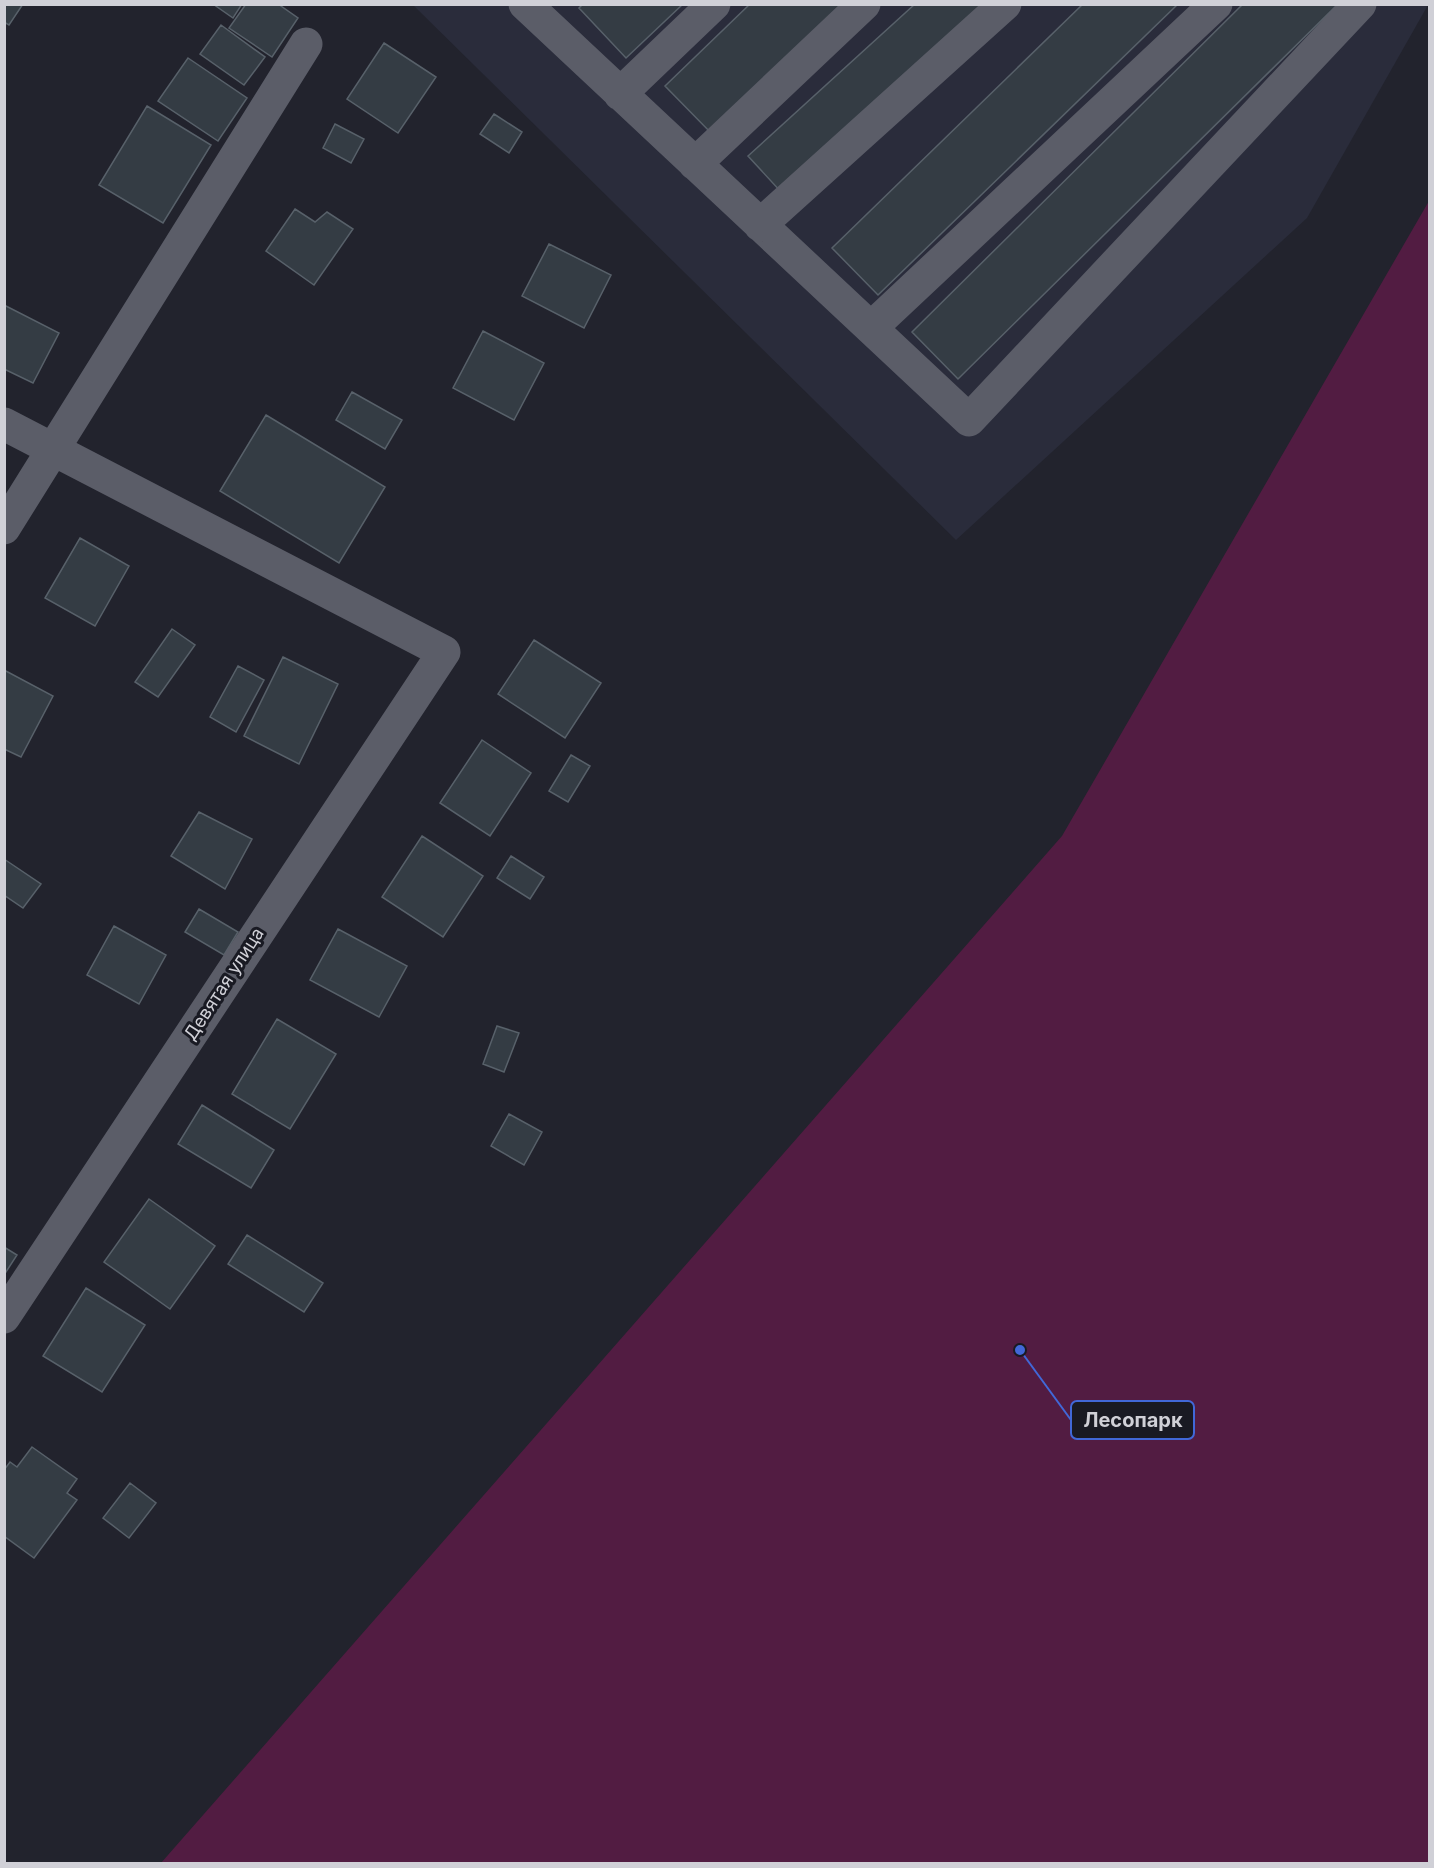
<svg xmlns="http://www.w3.org/2000/svg" width="1434" height="1868" font-family="Inter,sans-serif">
<rect width="100%" height="100%" fill="#22232d"/>
<!-- built -->
<path fill="#2a2c3b" d="M413,5H1428L1307,218L956,540Z"/>
<!-- green -->
<path fill="#521c42" d="M1429,201V1863H161L1062,836Z"/>
<!-- building -->
<path fill="#343c44" stroke="#58616a" stroke-width="1.5" d="M4,4H23L9,25L4,22Z
M213,4H242L233,18Z
M246,4H278L298,18L272,57L229,28Z
M583,4H683L626,58L579,8Z
M750,4H851L714,136L665,86Z
M915,4H989L782,193L748,156Z
M1083,4H1178L878,295L832,248Z
M1243,4H1338L958,379L912,332Z
M221,25L265,57L244,85L200,54Z
M384,43L436,77L398,133L347,99Z
M188,58L247,98L218,141L158,101Z
M147,106L211,145L163,223L99,185Z
M494,114L522,132L509,153L480,134Z
M335,124L364,139L351,163L323,148Z
M295,209L315,222L327,212L353,229L314,285L266,251Z
M549,244L611,275L584,328L522,296Z
M4,305L59,333L33,383L4,369Z
M483,331L544,363L514,420L453,388Z
M352,392L402,420L385,449L336,420Z
M266,415L385,487L339,563L220,491Z
M80,538L129,566L95,626L45,598Z
M172,629L195,645L158,697L135,682Z
M534,640L601,683L565,738L498,694Z
M283,657L338,684L299,764L244,736Z
M238,666L264,680L236,732L210,717Z
M4,670L53,696L21,757L4,749Z
M482,740L531,773L490,836L440,803Z
M571,755L590,766L568,802L549,791Z
M199,812L252,839L225,889L171,856Z
M422,836L483,876L443,937L382,897Z
M511,856L544,877L530,899L497,878Z
M4,859L41,884L23,908L4,895Z
M199,909L238,932L224,955L185,932Z
M114,926L166,955L139,1004L87,975Z
M338,929L407,966L379,1017L310,980Z
M277,1019L336,1054L290,1129L232,1094Z
M497,1026L519,1033L504,1072L483,1064Z
M202,1105L274,1150L251,1188L178,1144Z
M509,1114L542,1132L524,1165L491,1146Z
M149,1199L215,1246L170,1309L104,1262Z
M247,1235L323,1283L304,1312L228,1264Z
M4,1247L17,1255L4,1275Z
M86,1288L145,1325L102,1392L43,1356Z
M32,1447L77,1479L67,1493L77,1500L34,1558L4,1536V1470L10,1462L17,1467Z
M130,1483L156,1503L129,1538L103,1518Z"/>
<g fill="none" stroke-linecap="round" stroke-linejoin="round">
<!-- minor -->
<path stroke="#5b5d68" stroke-width="33" d="M525,4L969,420L1360,4
M620,94L714,4
M695,164L864,4
M760,225L1005,4
M871,328L1216,4
M4,424L444,652L4,1317
M4,528L306,44"/>
</g>
<g text-anchor="middle" stroke-width="6" stroke-linejoin="round" paint-order="stroke">
<!-- street labels -->
<g font-size="18" fill="#d0d0d7" stroke="#191a23">
<text transform="translate(224 984) rotate(-57)" y="6">Девятая улица</text>
</g>
</g>
<!-- callouts -->
<path fill="none" stroke="#4168d8" stroke-width="2" d="M1020 1350L1071 1420"/>
<circle fill="#4168d8" stroke="#191a23" stroke-width="2" cx="1020" cy="1350" r="6"/>
<rect fill="#191a23" stroke="#4168d8" stroke-width="2" x="1071" y="1401" width="123" height="38" rx="6"/>
<g font-size="20" text-anchor="middle" font-weight="bold" fill="#d0d0d7">
<text x="1133" y="1427">Лесопарк</text>
</g>
<!-- border -->
<rect width="1434" height="1868" fill="none" stroke="#d0d0d7" stroke-width="12"/>
</svg>
